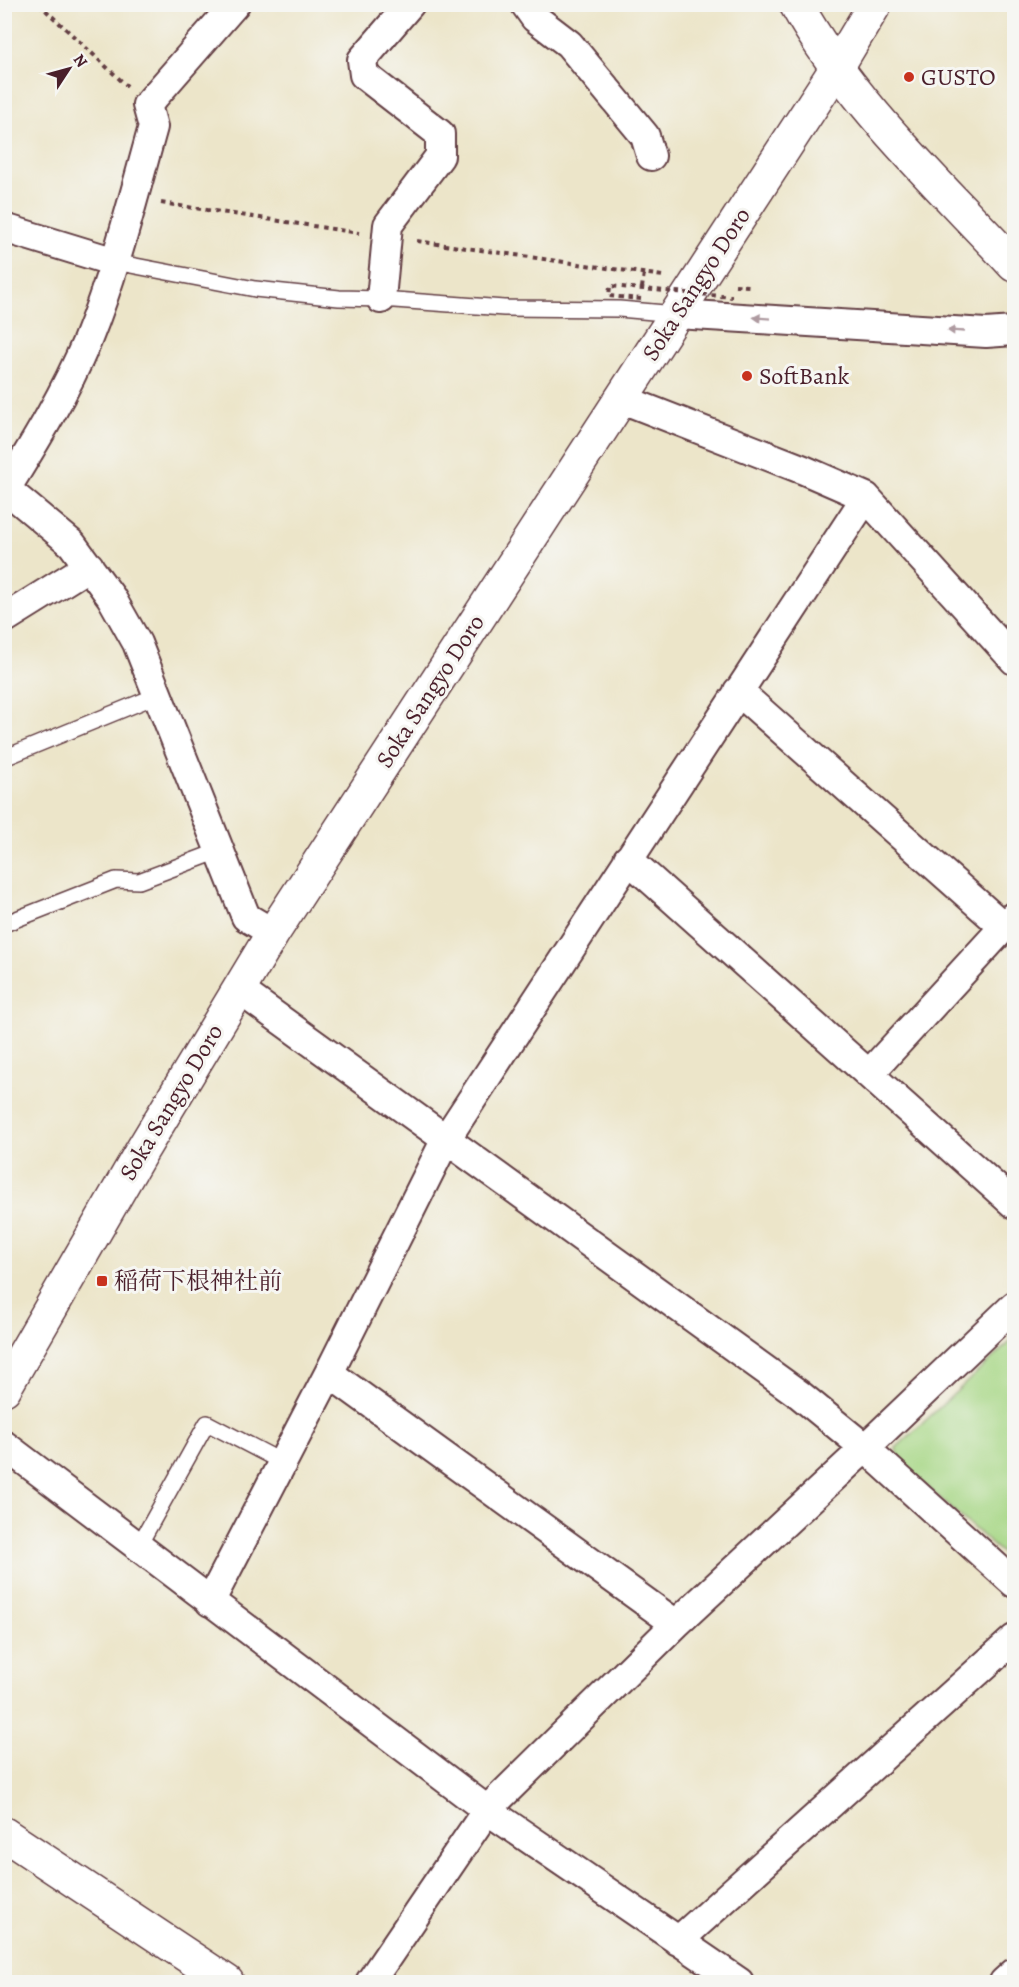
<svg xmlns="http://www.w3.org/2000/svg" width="1019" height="1987" font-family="Alegreya,'Noto Serif JP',serif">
<rect width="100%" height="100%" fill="#f6f6f2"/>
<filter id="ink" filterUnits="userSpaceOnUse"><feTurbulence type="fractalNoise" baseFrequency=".0167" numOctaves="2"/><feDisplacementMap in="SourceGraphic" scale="12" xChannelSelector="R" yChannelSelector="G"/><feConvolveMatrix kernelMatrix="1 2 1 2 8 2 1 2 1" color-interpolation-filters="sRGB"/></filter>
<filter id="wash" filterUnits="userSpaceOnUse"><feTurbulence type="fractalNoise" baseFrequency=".008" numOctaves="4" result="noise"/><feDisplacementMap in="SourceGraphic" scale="24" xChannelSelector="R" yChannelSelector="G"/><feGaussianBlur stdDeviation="1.35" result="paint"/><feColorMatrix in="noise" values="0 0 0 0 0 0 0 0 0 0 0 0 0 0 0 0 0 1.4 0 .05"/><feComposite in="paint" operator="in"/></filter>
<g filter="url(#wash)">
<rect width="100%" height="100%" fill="#ece5c9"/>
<!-- green -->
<path fill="#a7d786" stroke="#787b58" stroke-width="1.5" d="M1014,1338V1564L899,1462L896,1448Z"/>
</g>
<g filter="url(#ink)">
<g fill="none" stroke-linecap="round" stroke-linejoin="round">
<!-- service casing -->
<g stroke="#623d43" stroke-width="18">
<path id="service" d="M115,262L255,289L339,298L381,299L504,308L619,309L676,314
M4,758L158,695
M4,924L116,880L139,881L219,851
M138,1547L207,1423L282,1462"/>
</g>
<!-- minor casing -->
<g stroke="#623d43" stroke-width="32">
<path id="minor" d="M235,4L147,105L153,127C133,199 115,272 87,341C65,393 36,441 6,489L72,544L111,597L137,643L246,917L273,933
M525,4L535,18L569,44L645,136L651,156
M4,228L115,262
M381,299L388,225L440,156V134L364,75L362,60L410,4
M676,314L986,333L1014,331
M622,399L804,470L866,497
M4,619L89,566
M738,691L1004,927
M628,859L1014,1204
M238,989L800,1395L865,1448L1014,1583
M869,1074L1014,916
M329,1373L676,1624
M4,1445L487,1810L739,1982
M210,1602L329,1373L446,1139L866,497L1014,660
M678,1941L1014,1639
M370,1982L487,1810L676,1624L865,1448L1014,1306
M1004,1982L1014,1973"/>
</g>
<!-- tertiary casing -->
<g stroke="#623d43" stroke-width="36">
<path id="tertiary" d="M796,4C850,102 939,184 1014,265"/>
</g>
<!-- secondary casing -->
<g stroke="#623d43" stroke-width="36">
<path id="secondary" d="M4,1389L141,1152L273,933L836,69L875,4
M4,1834L227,1982"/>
</g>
<!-- path -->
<path stroke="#623d43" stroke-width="4" stroke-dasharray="4.5 4.5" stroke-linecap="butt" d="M39,4L127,86
M161,203L359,233
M417,241L663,276
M735,285L749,286
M642,288L644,273"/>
<!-- service -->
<use href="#service" stroke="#fff" stroke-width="15"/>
<!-- minor -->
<use href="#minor" stroke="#fff" stroke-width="28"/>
<!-- tertiary -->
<use href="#tertiary" stroke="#fff" stroke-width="33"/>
<!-- secondary -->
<use href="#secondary" stroke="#fff" stroke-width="33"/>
<!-- path-bridge -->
<path stroke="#623d43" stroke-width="4" stroke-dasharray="4.5 4.5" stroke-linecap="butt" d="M641,299L609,296L610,286L732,297"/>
</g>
<!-- one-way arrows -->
<defs><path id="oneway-solid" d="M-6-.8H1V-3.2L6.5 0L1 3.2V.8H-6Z" transform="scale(1.5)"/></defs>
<g fill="#ae9aa0">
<use href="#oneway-solid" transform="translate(762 318) rotate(-176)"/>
<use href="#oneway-solid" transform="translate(956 331) rotate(-177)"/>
</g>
</g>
<!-- markers -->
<g fill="#c8321e" stroke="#f6f6f2" stroke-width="2">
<circle cx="909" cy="77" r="6"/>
<circle cx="747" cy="376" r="6"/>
<rect x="96" y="1275" width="12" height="12" rx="3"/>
</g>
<g text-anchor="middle" stroke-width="6" stroke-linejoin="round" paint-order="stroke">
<!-- poi labels -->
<g font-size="24" fill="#4a1f2b" stroke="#f6f6f2" text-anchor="start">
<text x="921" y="85">GUSTO</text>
<text x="759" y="384">SoftBank</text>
<text x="114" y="1289">稲荷下根神社前</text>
</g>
<!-- street labels -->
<g font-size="24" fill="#4a1f2b" stroke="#f6f6f2">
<text transform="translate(696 284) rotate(-57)" y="8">Soka Sangyo Doro</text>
<text transform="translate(430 691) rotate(-57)" y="8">Soka Sangyo Doro</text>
<text transform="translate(171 1102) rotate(-59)" y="8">Soka Sangyo Doro</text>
</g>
</g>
<!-- margin -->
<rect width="1019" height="1987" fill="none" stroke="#f6f6f2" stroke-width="24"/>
<!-- north arrow -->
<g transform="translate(69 69) rotate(54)" stroke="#f6f6f2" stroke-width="4.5" paint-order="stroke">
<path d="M0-4.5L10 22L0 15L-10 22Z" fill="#4a1f2b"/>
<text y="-9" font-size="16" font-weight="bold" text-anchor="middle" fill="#4a1f2b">N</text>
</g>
</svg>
